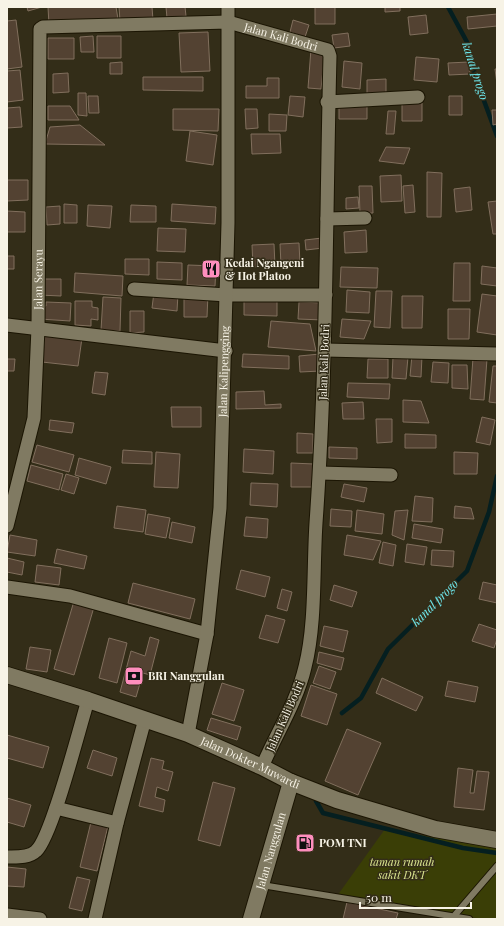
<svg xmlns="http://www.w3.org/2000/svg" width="504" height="926" font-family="'Playfair Display',serif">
<rect width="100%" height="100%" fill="#332d18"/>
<!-- green -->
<path fill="#3a3e06" d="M385,829L497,848V919H483L337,896Z"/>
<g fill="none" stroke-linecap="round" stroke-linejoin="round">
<!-- stream -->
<path stroke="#051f20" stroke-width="4.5" d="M448,7L467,42L476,79L497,136
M342,713L361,698L388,649L467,571L489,512L497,476
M316,801L323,813L463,848L497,853"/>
</g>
<!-- building -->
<path fill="#534232" stroke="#816f5d" d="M27,7H42L28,11Z
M48,7H116L118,19L49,25Z
M119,7H152L153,20L120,21Z
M166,7H185L186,16L167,18Z
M315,7H335V24H315Z
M385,7H400V11L385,12Z
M497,14V26L468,29L467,17Z
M426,15L428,33L410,35L408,17Z
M16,20L22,67L7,69V21Z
M293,20L309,25L305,37L290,32Z
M208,32L210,71L181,72L179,33Z
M348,33L350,46L334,48L332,35Z
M93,36L94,52H81L80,37Z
M97,36H121V58H97Z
M48,38H74V59H48Z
M311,49L325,50L321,89L308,88Z
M416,57L439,59L437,82L414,80Z
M344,61L362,63L360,89L342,87Z
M122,62V74H110V63Z
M469,62L470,74L449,75L448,63Z
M495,69H497V84Z
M20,70L23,100L7,102V71Z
M68,73L69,92L53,93V74Z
M143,77H203V91L143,90Z
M267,78H279V98H246V86H267Z
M386,79V95H367V80Z
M78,93H86L87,116L78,115Z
M88,96H98L99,113H89Z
M290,96L305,97L303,117L288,115Z
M449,96H462V115H449Z
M402,102L422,103V121H402Z
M339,103L367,104V119H339Z
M48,106H70L79,120H48Z
M20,107L22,127L7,128V108Z
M173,109H219L218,131L173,130Z
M245,109H257L258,128L246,129Z
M492,110H497V124L493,125Z
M388,111H396L394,134H386Z
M269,114L287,115L286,131H269Z
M80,125L105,145L45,144L50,127Z
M190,131L217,135L213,165L186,161Z
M251,134H280L281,153L252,154Z
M386,147L410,148L404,164L379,161Z
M427,172L442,173L441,217H427Z
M401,175L402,201L381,202L380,176Z
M7,180H28V200L7,201Z
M413,185L415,212L405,213L403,186Z
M359,186H372L373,213H360Z
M470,187L472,210L456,212L454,189Z
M358,197L359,208L346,209V198Z
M497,201V234H493L488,202Z
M64,204L77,205V223H64Z
M172,204L216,207L215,224L171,221Z
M88,205L112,206L110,228L87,226Z
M131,205L156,206V222H130Z
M60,206V224L47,225L46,207Z
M7,211L25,212V232H7Z
M158,228L186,229L185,252L157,251Z
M366,230L367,252L345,253L344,232Z
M322,238L323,248L306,250L305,240Z
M299,243L300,264L281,265L280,244Z
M274,244L275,266L253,267L252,245Z
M7,256H14V269H7Z
M125,259H149V275L125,274Z
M157,262L182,263V280L157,279Z
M454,263H470V301H453Z
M188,265L216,266L215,286L187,285Z
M482,266L497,268V286L481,284Z
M341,267L378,268L377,288L340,287Z
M75,273L123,276L122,296L74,292Z
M44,279H61V296L39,295Z
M347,290L370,292L369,313L346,312Z
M376,291H392L390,328L374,327Z
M154,292L178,294L177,311L152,308Z
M184,294H208L207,317H184Z
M482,294L497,296V335L477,332Z
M402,296H423L422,328H402Z
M103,297L121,298L120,331L101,330Z
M244,298H277V316L244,315Z
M75,301H92V307L98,308V320L91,319V326L75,325Z
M46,302L71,303L70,321L40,319V306H46Z
M299,302L324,303L323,320L298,319Z
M448,309H470L469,339H448Z
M130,311H144V332L130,333Z
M342,319L371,321L364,339L340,337Z
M271,321L310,324L316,351L268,347Z
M45,333L82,338L78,366L42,362Z
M243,354L289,356V369L242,367Z
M320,354L321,371L300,372L299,356Z
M412,355L422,356L421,377L410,376Z
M393,357H408L406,379L392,378Z
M473,358L487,359L484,400L470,399Z
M7,359H15L14,371H7Z
M368,359H388V378H367Z
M433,362L449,363L448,383L431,382Z
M452,365H467L468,389L452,388Z
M493,366H497V403L489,402Z
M95,372L108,373L105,395L92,393Z
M348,383L390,384L389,399L347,397Z
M264,391L265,405L281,404V408L236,409V392Z
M403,400L421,401L429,423L403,422Z
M363,402L364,419H343L342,403Z
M171,407H201V427H172Z
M482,417L495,420L490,445L476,442Z
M376,419H392V442L377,443Z
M50,420L74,423L72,433L49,430Z
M297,433L313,434V453H297Z
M405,434L436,435V448H405Z
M37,445L74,455L69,472L32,462Z
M329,447L357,448V459L329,458Z
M244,449L274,451L273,474L243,472Z
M123,450L152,452V464L122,463Z
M156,452L180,454L178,488L154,487Z
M454,452L478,453L477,474H454Z
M79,458L111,467L106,484L75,475Z
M291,463L314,464V487H291Z
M31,465L63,474L59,490L27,481Z
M66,474L79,478L74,494L61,490Z
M251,483L278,484L277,507L250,505Z
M344,484L367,488L364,502L341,497Z
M415,496L433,498L432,522L412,521Z
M117,506L146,510L143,532L114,528Z
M455,506L471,508L474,519L454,518Z
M331,509L352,511L351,527L330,526Z
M357,510L384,514L382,534L355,531Z
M408,510L404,540L392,535L395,511Z
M148,514L170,518L166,538L145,534Z
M246,517L268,519L267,538L244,536Z
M172,522L195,527L192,543L169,538Z
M414,524L443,529L441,543L412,538Z
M10,535L37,540L35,556L7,552Z
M347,535L381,541L373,560L344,555Z
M383,542L396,545L393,566L379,563Z
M407,544L427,547L424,565L405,562Z
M57,549L87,556L84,569L54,563Z
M432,550L454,551L453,567L431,565Z
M7,558L24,562L22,575L7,572Z
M37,565L61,568L59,585L35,582Z
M241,570L270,577L265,597L236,589Z
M483,582L497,585V603L479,599Z
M133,583L195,599L190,619L128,603Z
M334,585L357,592L352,607L330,600Z
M282,589L292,592L287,611L277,608Z
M74,601L94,607L74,675L54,669Z
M266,615L285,620L278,643L259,638Z
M479,624L497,630V639L494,648L472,641Z
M324,626L348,631L343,652L320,646Z
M150,637L159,640L150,675L143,673L136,697L120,692L131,651L145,656Z
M109,638L127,643L117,683L99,678Z
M30,647L51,650L47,672L26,669Z
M319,652L344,658L341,670L317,663Z
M319,666L336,672L330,689L313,683Z
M382,678L423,697L416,711L376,693Z
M448,681L478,687L475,702L445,696Z
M222,683L244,690L234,721L212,714Z
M311,685L337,694L327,725L301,716Z
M211,718L241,727L237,740L207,730Z
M347,729L381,743L358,795L325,781Z
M7,735L49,747L43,768L7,758Z
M93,750L117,758L112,776L87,768Z
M151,758L164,761L162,769L173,772L168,791L157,787L155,797L165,800L163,812L139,806Z
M458,768L473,770L470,793H474L477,771L489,772L484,810L454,807Z
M213,782L235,788L220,846L198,840Z
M7,798L31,805L24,827L7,822Z
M91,822L108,826L97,871L80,867Z
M7,867L26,869L24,887L7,886Z
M77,877L90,880L82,911L69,908Z
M347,902L398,913L396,919H343Z"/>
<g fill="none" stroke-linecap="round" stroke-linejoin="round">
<!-- service casing -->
<g stroke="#1b1503" stroke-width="8">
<path id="service" d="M262,885L469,919
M454,916L497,866"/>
</g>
<!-- minor casing -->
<g stroke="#1b1503" stroke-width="15">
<g id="minor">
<path d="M327,102L418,97"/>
<path d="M327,219L365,218"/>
<path d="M134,289L227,295H326"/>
<path d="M7,325L226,351"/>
<path d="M325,350L497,354"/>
<path d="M320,473L391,475"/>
<path id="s1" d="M7,526L34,418L38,328L40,29L43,27L228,22L328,50L330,56C326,212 327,367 316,523C313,568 316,624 305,667C297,702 276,734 262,767"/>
<path d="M7,587L70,596L207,634"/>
<path id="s2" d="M188,734L207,634L220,508L228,223V7"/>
<path d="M56,808L117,823"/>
<path d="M7,857C16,857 29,858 36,851C52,837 80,726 88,700"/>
<path d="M7,915L40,919"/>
<path d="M95,919L117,823L145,719"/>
</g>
</g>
<!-- tertiary casing -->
<g stroke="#1b1503" stroke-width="18">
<g id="tertiary">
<path id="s3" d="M7,675L88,700L188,734L262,767L291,782L337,800L435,829L497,840"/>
<path id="s4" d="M251,919L291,782"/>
</g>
</g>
<!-- service -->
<use href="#service" stroke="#807a62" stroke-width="6"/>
<!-- minor -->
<use href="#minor" stroke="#807a62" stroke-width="13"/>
<!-- tertiary -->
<use href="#tertiary" stroke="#807a62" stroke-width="16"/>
</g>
<!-- icons -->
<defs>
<g id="restaurant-square" transform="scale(1)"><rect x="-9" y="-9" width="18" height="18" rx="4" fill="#fe8ebd" stroke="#332d18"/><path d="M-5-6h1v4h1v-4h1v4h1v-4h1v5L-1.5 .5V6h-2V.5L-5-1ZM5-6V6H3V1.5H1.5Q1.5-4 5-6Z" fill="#111"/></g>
<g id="bank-square" transform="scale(1)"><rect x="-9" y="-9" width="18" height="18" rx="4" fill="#fe8ebd" stroke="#332d18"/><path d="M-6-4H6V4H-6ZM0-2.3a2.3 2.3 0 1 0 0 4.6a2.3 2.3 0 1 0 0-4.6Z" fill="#111"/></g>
<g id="fuel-square" transform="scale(1)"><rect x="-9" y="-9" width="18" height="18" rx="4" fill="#fe8ebd" stroke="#332d18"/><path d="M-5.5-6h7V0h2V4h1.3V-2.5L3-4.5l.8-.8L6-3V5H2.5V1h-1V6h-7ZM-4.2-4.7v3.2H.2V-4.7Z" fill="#111"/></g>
</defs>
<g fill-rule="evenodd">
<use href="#restaurant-square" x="211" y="269"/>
<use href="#bank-square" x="134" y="676"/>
<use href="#fuel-square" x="305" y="843"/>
</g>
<g text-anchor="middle" stroke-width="3" stroke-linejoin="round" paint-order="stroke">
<!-- street labels -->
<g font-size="11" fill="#f7f3e6" stroke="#332d18">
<text dy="4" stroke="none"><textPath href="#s1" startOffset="744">Jalan Kali Bodri</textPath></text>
<text dy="4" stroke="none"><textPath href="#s1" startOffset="250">Jalan Serayu</textPath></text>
<text transform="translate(324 362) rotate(-88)" y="4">Jalan Kali Bodri</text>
<text dy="4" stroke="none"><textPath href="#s2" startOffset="365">Jalan Kalipengging</textPath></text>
<text transform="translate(285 716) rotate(-66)" y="4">Jalan Kali Bodri</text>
<text dy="4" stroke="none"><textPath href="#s3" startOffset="259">Jalan Dokter Muwardi</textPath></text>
<text dy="4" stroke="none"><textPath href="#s4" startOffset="71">Jalan Nanggulan</textPath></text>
</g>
<!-- poi labels -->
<g font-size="11" font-weight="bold" fill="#f7f3e6" stroke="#332d18" text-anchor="start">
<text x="225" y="267">Kedai Ngangeni<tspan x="225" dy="13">&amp; Hot Platoo</tspan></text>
<text x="148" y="680">BRI Nanggulan</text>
<text x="319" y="847">POM TNI</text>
</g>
<!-- park labels -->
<g font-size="11" font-style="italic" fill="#dbe58f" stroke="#332d18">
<text x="402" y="866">taman rumah<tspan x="402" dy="13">sakit DKT</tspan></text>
</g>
<!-- water labels -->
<g font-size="12" font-style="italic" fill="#6de7ec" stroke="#332d18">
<text transform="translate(475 71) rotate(72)" y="4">kanal progo</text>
<text transform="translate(435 603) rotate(-45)" y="4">kanal progo</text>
</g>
</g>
<!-- border -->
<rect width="504" height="926" fill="none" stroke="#f7f3e6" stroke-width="16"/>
<!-- scale -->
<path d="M360 902v6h111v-6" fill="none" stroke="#f7f3e6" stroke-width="2"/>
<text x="366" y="902" font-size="12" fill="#f7f3e6" stroke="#332d18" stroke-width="3" paint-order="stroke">50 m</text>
</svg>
